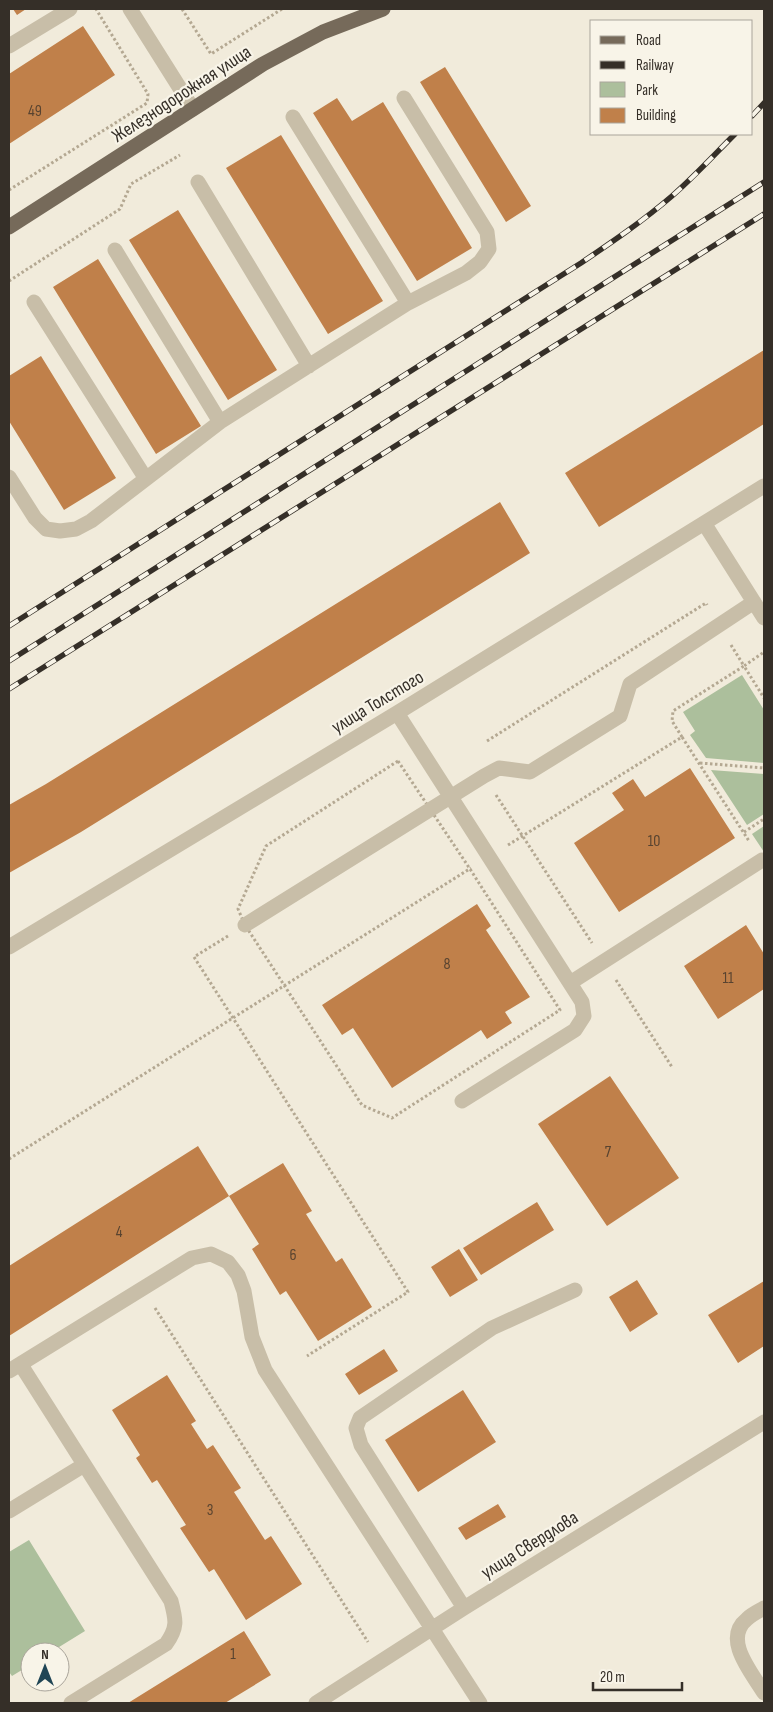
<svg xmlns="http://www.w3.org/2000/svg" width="773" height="1712" font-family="'Sofia Sans Condensed',sans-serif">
<rect width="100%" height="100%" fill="#f1ebdb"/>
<!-- green -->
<path fill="#acbf9c" d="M742,675L764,710V763L706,758L690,735L695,731L683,712Z
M711,770L764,774V814L747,825Z
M764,826V852L752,834Z
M29,1540L85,1631L51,1652H30V1665L12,1676L9,1672V1552Z"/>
<!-- building -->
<path fill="#c0804a" d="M13,9H26L17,15Z
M83,26L115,75L9,144V74Z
M445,67L531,206L506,222L420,82Z
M337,98L352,121L383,102L472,248L417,281L313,113Z
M281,135L383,301L328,334L226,168Z
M178,210L277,370L228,400L129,240Z
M98,259L201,426L156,454L53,287Z
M764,350V424L599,527L565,473Z
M41,356L116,478L64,510L9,421V376Z
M500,502L530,553L81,832L9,873V805L46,784Z
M690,768L735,838L619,912L574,843L624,810L612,793L633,779L645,797Z
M477,904L491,926L486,930L530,997L505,1012L512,1023L487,1039L481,1030L392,1088L353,1028L342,1035L322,1005Z
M746,925L764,954V989L718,1019L684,966Z
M610,1076L679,1178L607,1226L538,1124Z
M198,1146L229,1196L9,1336V1266Z
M283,1163L312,1211L306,1214L336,1262L342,1258L372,1307L318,1341L286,1291L280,1295L252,1249L259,1244L229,1196Z
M537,1202L554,1230L481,1275L463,1248Z
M459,1249L478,1280L450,1297L431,1267Z
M637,1280L658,1314L630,1332L609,1297Z
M764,1281V1346L738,1363L708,1315Z
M384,1349L398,1371L359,1395L345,1374Z
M167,1375L196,1421L191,1424L207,1449L213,1445L241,1488L234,1492L265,1540L271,1536L302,1584L246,1620L214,1569L209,1572L180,1528L186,1525L157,1480L152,1483L136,1458L140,1455L112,1410Z
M463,1390L496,1442L418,1492L385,1440Z
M498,1504L506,1517L466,1540L458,1528Z
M244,1631L271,1675L225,1703H128Z"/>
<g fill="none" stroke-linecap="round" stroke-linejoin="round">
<!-- path -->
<path stroke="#b4a892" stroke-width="3" stroke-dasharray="2.5 2.5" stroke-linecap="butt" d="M182,9L211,54L282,9
M9,190L147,103L148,94L96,9
M9,281L120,209L131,184L180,155
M731,645L744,666L764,652
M682,737L672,721L673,711L744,666L764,698
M487,741L706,603L707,605
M398,761L470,869L560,1010L392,1118L362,1105L245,925L238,909L266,846Z
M700,763L764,768
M496,795L592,943
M744,832L764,819
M508,845L682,737L749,841
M228,936L194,957L408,1292L307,1356
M616,980L672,1067
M9,1159L471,868
M155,1308L368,1642"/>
<!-- minor -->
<path stroke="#c8bea8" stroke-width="15" d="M130,9L193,109
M9,46L70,9
M293,117L408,303
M198,182L309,366
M115,250L220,422
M34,302L146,479
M9,477L35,518L46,529L60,531L76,529L91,521L220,422L408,303L466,273L480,262L489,249L487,232L404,98
M704,523L764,618
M397,713L582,1002L584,1016L575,1030L462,1101
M245,925L484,776L499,768L530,772L620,716L630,684L754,602
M9,947L397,713L764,486
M570,983L762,860
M21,1365L171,1601C176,1620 178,1627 166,1644L71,1703
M9,1371L192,1258L211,1254L228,1262L238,1275L244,1291L252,1337L265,1370L480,1703
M9,1511L84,1465
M464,1608L361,1445L356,1428L360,1418L492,1328L575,1290
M764,1608C759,1611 752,1614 747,1619C722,1639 752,1673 764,1693
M316,1703L464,1608L764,1422"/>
<!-- major -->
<path stroke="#766a5a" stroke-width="15" d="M9,227L263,64L323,32L383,9"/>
<!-- rail casing -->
<g stroke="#352f28" stroke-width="5.5">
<path id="rail" d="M752,116L764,103
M9,626L581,263C612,242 643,221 672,196C694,177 714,155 735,134
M9,661L764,182
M9,689L764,214"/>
</g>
<!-- rail -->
<use href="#rail" stroke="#f8f4e8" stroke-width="4" stroke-dasharray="11" stroke-linecap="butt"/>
</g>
<g text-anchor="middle" stroke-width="4.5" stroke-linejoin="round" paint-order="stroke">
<!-- number labels -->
<g font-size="16" fill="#584330">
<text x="35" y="116">49</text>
<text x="654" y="846">10</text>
<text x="447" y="969">8</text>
<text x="728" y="983">11</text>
<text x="608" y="1157">7</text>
<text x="119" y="1237">4</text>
<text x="293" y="1260">6</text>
<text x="210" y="1515">3</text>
<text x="233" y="1659">1</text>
</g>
<!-- street labels -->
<g font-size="19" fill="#352f28" stroke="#f8f4e8">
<text transform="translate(181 93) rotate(-33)" y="7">Железнодорожная улица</text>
<text transform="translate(377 701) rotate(-31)" y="7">улица Толстого</text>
<text transform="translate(529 1544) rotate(-32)" y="7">улица Свердлова</text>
</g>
</g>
<!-- border -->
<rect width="773" height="1712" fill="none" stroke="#352f28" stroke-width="20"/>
<!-- legend -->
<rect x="590" y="20" width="162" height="115" fill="#f8f4e8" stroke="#aaa59b"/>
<rect x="600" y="36" width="25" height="8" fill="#766a5a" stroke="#aaa59b"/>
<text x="636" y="45" font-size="15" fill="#352f28">Road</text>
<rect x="600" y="61" width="25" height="8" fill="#352f28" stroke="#aaa59b"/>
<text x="636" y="70" font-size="15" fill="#352f28">Railway</text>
<rect x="600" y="82" width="25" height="15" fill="#acbf9c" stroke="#aaa59b"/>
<text x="636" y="95" font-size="15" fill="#352f28">Park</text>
<rect x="600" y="108" width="25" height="15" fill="#c0804a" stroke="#aaa59b"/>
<text x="636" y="120" font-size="15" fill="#352f28">Building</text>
<!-- north arrow -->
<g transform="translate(45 1667)"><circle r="24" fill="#f8f4e8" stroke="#aaa59b"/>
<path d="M0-4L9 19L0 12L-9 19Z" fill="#1f4555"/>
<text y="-8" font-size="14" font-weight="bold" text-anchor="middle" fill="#352f28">N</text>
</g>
<!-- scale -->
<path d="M593 1682v8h89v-8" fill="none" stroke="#352f28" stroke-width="2.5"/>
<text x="600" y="1682" font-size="15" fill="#352f28" stroke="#f8f4e8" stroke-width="4" paint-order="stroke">20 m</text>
</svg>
